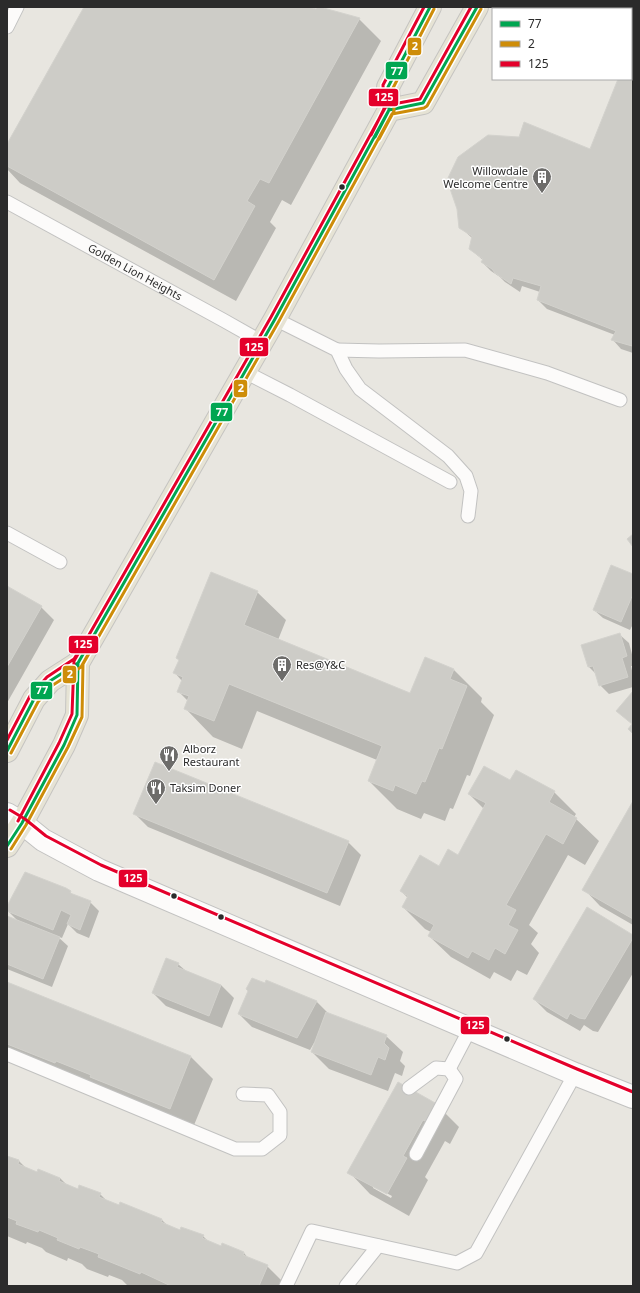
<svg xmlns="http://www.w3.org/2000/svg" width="640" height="1293" font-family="'Noto Sans',sans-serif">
<rect width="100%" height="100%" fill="#e8e6e0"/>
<!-- shadow -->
<path fill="#0003" fill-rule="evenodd" d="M85,7H306L317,11L318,8L359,19L381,41L291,205L282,200L270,222L276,228L236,301L20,183L7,169V146Z
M633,43V353L621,349L613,340L615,335L547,309L538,300L540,292L522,286L520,292L505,282L500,277L491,271L482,262L484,261L470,249L472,238L460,227L591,150L619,79H631V48Z
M633,575V624L630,630L603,618L594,610Z
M7,587L41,607L54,620L7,703Z
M257,592L286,620L278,640L411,694L426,658L454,670L482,698L481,702L494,715L470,776L467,775L453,809L450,808L445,821L424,813L421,819L397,809L369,781L377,760L257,711L242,749L213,737L185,708L188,701L178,691L182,681L175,673L180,661L177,658Z
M620,635L629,643L633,658V666H631L633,675V687L609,694L600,685L597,675L589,667Z
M510,782L554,792L576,814L574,817L599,841L585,865L568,855L529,925L538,933L531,944L539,953L527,975L517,970L511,981L494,972L490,979L451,957L429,936L431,932L425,929L403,907L408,898L401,891L458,856L484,809L469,794Z
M633,803V925L600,906L584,889Z
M135,814L348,842L361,855L340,906L148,827Z
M70,892L73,895L90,902L99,911L89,938L77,933L68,924L62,938L57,936L68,946L52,987L7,969V917L18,921L7,910V909Z
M633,936V973L598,1032L593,1031L584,1025L580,1031L547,1012L534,999Z
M178,964L186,971L221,985L234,998L222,1028L166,1006L153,993Z
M7,983L191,1057L213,1079L192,1130L7,1055Z
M316,1001L329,1014L386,1036L403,1052L400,1061L405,1066L402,1076L395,1073L388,1091L329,1069L312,1052L315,1043H314L310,1050L252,1027L239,1014Z
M437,1105L459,1127L450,1144L445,1141L425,1177L428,1180L409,1216L370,1194L349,1172ZM373,1186L392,1196L391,1198L373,1188Z
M7,1157L19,1161L26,1168L37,1173L60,1178L67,1185L79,1190L80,1186L100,1194L108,1202L119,1206L121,1203L162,1220L168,1226L181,1231L203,1236L209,1242L222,1247L223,1245L244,1253L249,1259L267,1266L287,1286H128L122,1280L109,1275L108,1277L87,1269L82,1264L68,1258L67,1261L46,1252L42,1248L27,1242L26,1244L7,1236Z"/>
<!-- building -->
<path fill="#cdccc7" stroke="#d3d2cd" d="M84,7H309L316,9L318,7H320L360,18L269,183L260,179L247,201L255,206L214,280L7,166V144Z
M633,40V343L632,346L611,340L616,331L537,300L541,286L513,278L511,284L495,273L492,269L481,262L483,259L469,249L472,236L459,228L457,209L447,180L458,157L488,135L519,137L524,122L590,149L618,79H631V45Z
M633,534V547L627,539Z
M611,565L633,574V594L621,622L593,610Z
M211,572L258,591L244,625L410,693L425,657L454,669L450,679L467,686L442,749L439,748L425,782L422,781L416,794L395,785L393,791L368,781L382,746L229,684L214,721L184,709L189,696L177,692L183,677L173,673L179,660L176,658Z
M7,586L42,606L7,667Z
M620,633L627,656L622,658L628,677L599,686L593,666L588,667L581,645Z
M633,691V734L628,729L632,724L616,711Z
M155,762L349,841L327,893L133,814Z
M484,766L510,780L516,770L555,791L549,802L577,818L563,844L546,834L506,905L516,910L508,925L518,930L505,954L495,948L489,960L472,951L468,958L428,936L434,925L402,907L408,896L400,891L420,855L439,866L448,849L458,855L486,803L468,794Z
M633,801V919L582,890Z
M25,872L66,888L71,891L70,893L91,901L80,930L67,924L71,915L61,910L53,930L7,911V906Z
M587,907L633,935V938L585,1019L579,1018L570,1013L567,1019L533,999Z
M7,916L60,937L43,979L7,964Z
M166,958L179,963L177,967L221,985L209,1016L152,993Z
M252,978L265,983L266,980L317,1001L297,1038L238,1014L248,991L246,989Z
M7,982L191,1056L170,1109L90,1077L91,1075L56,1061L55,1063L7,1044Z
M326,1012L387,1035L384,1043L389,1048L385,1060L378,1057L371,1075L311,1052Z
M398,1082L437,1104L427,1122L423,1120L403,1156L407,1158L387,1194L347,1173Z
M7,1156L19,1160L18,1164L37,1172L38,1169L60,1178L59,1181L78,1189L79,1185L101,1193L99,1197L119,1205L120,1202L162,1219L161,1222L180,1230L181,1227L204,1235L202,1238L221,1246L222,1243L244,1252L243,1255L268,1265L259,1286H171L141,1272L140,1274L98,1257L99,1254L80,1247L79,1249L57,1240L58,1238L39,1230L38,1232L16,1224L17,1221L7,1217Z"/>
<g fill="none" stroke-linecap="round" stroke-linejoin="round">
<!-- lane casing -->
<g stroke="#c2c2c1" stroke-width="15">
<g id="lane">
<path d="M573,7L579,9"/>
<path d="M555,9V7"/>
<path d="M7,27L17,7"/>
<path d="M631,27L633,28"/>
<path id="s1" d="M7,202L223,320L262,342"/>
<path d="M275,319L337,350L346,369L360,389L448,456L466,476L471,491L468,516"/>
<path d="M337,350L379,351L465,350L547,373L620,400"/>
<path d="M245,372L290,395L450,482"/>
<path d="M7,533L60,562"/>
<path d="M7,1054L235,1149H262L280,1135V1112L268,1095L243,1094"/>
<path d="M409,1088L436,1068L449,1069L470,1029"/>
<path d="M416,1154L456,1079L449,1069"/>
<path d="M286,1286L312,1231L457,1263L476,1253L575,1074"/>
<path d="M346,1286L378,1246"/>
</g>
</g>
<!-- secondary casing -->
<g stroke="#c2c2c1" stroke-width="24">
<path id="secondary" d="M7,814L22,823L43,840L99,870L575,1074L633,1097"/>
</g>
<!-- primary casing -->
<g stroke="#c5c4c1" stroke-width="24">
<path id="primary" d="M389,110L423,103L477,7
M7,751L34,699L50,681L78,663L275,319L389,110L388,87L430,7
M7,846L22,823L64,745L77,715L78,663"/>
</g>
<!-- lane -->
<use href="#lane" stroke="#fcfbfa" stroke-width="13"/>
<!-- secondary -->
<use href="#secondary" stroke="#fcfbfa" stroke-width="22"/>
<!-- primary -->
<use href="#primary" stroke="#e6e3d4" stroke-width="22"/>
<!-- bus-1 casing -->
<g stroke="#fff" stroke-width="6">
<path id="bus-1" d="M375,137L389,110L388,87L430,7
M7,751L34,699L50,681L78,663L90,642
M7,846L22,823L64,745L77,715L78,663L275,319L389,110L423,103L477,7"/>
</g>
<!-- bus-2 casing -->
<g stroke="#fff" stroke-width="6">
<path id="bus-2" d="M379,139L394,111L393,88L434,9
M11,753L38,702L53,685L81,667L94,644
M11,849L26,825L68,747L82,717L83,664L279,321L392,114L424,108L427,106L481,9"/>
</g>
<!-- bus-3 casing -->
<g stroke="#fff" stroke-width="6">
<path id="bus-3" d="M371,135L384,109L383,85L424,7
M7,740L30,696L47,677L74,659L86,640
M10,810L25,819L46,836L101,865L577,1069L633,1092
M18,821L59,743L72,714L74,661L271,317L385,108L388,105L420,99L471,7"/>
</g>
<!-- bus-1 -->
<use href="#bus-1" stroke="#00a651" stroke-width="3"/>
<!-- bus-2 -->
<use href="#bus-2" stroke="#ce8d09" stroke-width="3"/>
<!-- bus-3 -->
<use href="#bus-3" stroke="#e4002b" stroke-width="3"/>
</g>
<!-- icons -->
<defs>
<g id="building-pin" transform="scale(1)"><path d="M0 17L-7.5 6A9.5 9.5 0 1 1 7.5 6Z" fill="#6d6c6a" stroke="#fff"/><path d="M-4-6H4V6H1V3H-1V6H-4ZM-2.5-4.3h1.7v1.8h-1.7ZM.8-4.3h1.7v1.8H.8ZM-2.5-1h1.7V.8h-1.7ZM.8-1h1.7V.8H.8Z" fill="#fff"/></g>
<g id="restaurant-pin" transform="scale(1)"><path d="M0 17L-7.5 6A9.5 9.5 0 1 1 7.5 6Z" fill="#6d6c6a" stroke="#fff"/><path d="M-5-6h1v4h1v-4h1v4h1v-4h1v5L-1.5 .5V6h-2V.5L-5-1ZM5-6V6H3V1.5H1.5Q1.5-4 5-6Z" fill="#fff"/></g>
</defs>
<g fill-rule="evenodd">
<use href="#building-pin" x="542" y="177"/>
<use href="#building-pin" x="282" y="665"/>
<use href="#restaurant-pin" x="169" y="755"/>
<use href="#restaurant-pin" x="156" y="788"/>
</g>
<!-- markers -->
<g fill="#2b2b2b" stroke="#fff" stroke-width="1.5">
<circle cx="342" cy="187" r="3.5"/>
<circle cx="174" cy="896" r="3.5"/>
<circle cx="221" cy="917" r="3.5"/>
<circle cx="507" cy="1039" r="3.5"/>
</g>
<g text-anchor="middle" stroke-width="3" stroke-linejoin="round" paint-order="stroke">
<!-- poi labels -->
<g font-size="11" fill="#2b2b2b" stroke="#fff" text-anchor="start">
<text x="528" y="175" text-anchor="end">Willowdale<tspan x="528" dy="13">Welcome Centre</tspan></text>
<text x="296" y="669">Res@Y&amp;C</text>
<text x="183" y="753">Alborz<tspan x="183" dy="13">Restaurant</tspan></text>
<text x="170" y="792">Taksim Doner</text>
</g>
<!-- street labels -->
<g font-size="11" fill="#2b2b2b" stroke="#fff">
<text dy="4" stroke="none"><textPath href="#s1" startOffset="146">Golden Lion Heights</textPath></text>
</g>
</g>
<g stroke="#fff" stroke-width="1.5">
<rect x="407" y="37" width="15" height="19" rx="4" fill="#ce8d09"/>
<rect x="385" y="61" width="23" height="19" rx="4" fill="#00a651"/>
<rect x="368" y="88" width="31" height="19" rx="4" fill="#e4002b"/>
<rect x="239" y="337" width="30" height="20" rx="4" fill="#e4002b"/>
<rect x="233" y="379" width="15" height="19" rx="4" fill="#ce8d09"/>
<rect x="210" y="402" width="23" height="20" rx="4" fill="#00a651"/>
<rect x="68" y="635" width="31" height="19" rx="4" fill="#e4002b"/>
<rect x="62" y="665" width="15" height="19" rx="4" fill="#ce8d09"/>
<rect x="30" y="681" width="23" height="19" rx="4" fill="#00a651"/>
<rect x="118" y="869" width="30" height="19" rx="4" fill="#e4002b"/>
<rect x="460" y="1016" width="30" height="19" rx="4" fill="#e4002b"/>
</g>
<g font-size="11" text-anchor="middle" font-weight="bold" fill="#fff">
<text x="415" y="50">2</text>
<text x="397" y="75">77</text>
<text x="384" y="101">125</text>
<text x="254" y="351">125</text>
<text x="241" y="392">2</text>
<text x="222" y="416">77</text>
<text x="83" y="648">125</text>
<text x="70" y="678">2</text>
<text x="42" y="694">77</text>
<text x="133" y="882">125</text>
<text x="475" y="1029">125</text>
</g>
<!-- border -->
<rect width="640" height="1293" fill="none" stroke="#2b2b2b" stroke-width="16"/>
<!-- legend -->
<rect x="492" y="8" width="140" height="72" fill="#ffffff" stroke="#aaaaaa"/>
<rect x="500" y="21" width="20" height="6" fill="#00a651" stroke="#aaaaaa"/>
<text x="528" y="28" font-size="12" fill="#2b2b2b">77</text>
<rect x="500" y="41" width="20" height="6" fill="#ce8d09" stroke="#aaaaaa"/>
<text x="528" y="48" font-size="12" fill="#2b2b2b">2</text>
<rect x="500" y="61" width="20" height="6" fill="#e4002b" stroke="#aaaaaa"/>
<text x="528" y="68" font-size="12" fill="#2b2b2b">125</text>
</svg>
